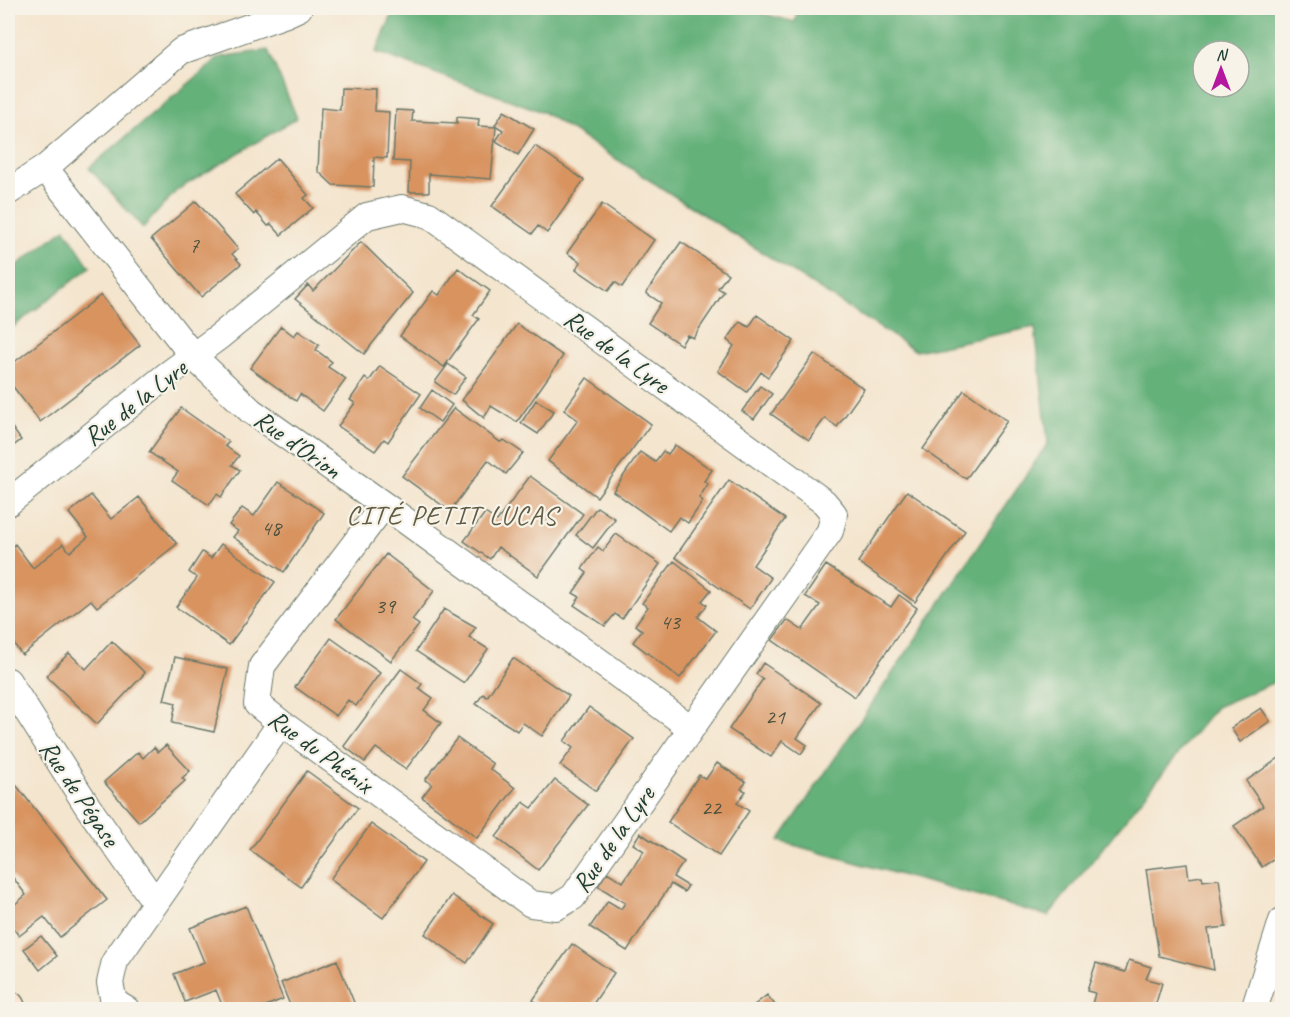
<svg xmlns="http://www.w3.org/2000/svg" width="1290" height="1017" font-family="Caveat,sans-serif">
<rect width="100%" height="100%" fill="#f7f3e8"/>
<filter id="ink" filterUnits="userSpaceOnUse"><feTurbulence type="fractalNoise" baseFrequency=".0167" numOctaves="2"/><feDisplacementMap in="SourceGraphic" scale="12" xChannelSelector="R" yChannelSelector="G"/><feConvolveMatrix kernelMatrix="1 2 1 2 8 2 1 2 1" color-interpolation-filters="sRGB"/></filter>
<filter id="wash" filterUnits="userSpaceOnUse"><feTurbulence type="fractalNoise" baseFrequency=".008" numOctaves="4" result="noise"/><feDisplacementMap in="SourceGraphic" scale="24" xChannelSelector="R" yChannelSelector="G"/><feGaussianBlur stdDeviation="1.35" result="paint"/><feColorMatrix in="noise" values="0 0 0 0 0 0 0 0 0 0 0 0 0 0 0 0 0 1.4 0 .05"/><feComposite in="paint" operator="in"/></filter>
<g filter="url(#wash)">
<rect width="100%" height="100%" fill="#f4e5ce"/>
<!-- forest -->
<path fill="#65b17a" stroke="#427757" stroke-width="1.5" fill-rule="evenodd" d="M395,8H741L795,22L798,8H1282V679L1216,707L1048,916L779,841L1048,443L1035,327L916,351L543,112L376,52ZM1203,51H1239V87H1203Z
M268,50L297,118L177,190L143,228L89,168L220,57Z
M65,229L90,267L8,331V272Z"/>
<g id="blocks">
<!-- building -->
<path fill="#d8935e" d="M341,88L376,89L375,111L389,112L387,158L374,157L373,187L333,185L318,171L321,108L340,110Z
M396,110L413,111L412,121L457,123V117L479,119L478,126L496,127L491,179L429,174V192H409L410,162L393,161Z
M504,111L534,129L518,155L496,141L503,130L495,125Z
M535,146L584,180L547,233L538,226L532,234L492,206Z
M277,158L308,195L304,198L313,208L281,235L271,224L268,226L256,212L254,215L235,194Z
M196,201L238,249L232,254L241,264L201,297L151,239Z
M602,204L654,240L622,287L615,282L608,291L576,269L581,262L567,253Z
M361,242L413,293L364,354L295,299L308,285L313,291Z
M681,242L728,274L718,288L724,292L693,338L687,335L681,345L648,323L661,303L646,293Z
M458,268L490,291L473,315L479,319L444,367L400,336L433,291L439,295Z
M101,295L140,345L40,422L8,380V367Z
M757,315L794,341L768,377L761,372L747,392L718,371L734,346L727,340L740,322L749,327Z
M517,324L563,356L517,422L491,406L484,418L462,400Z
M281,326L294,336L298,331L319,345L316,350L332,362L328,367L346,379L323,411L300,394L296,401L250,368Z
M814,354L864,389L837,427L825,418L809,440L771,414Z
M448,364L466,377L453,395L435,382Z
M380,366L421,394L388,442L384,439L375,451L338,426L355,403L350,400L365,378L369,381Z
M587,378L651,424L597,497L548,461L578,420L564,410Z
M760,386L772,394L754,419L742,411Z
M432,390L452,405L440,422L420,408Z
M964,390L1007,421L966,479L923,449Z
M536,400L554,411L538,434L521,423Z
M181,408L229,442L225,446L239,456L232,465L240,470L221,497L217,494L209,505L172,480L178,472L149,452Z
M454,408L500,442L504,440L523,453L506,474L488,460L450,511L402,476Z
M8,422L21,440L8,450Z
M675,445L712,470L704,481L708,484L699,498L703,501L688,523L679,517L669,531L613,491L640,452L655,462L663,451L668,454Z
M530,476L583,514L538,576L498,547L490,559L464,541L485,513L497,521Z
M729,480L785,519L753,565L771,578L750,609L675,557Z
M278,482L324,513L284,572L233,537L238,531L229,525L242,508L254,516Z
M907,491L965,531L915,602L858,562Z
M91,495L111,519L139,497L177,544L97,607L91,600L22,655L8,636V589L11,586L8,581V550L15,544L33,568L63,544L70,552L88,537L69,513Z
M597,507L615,519L593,548L576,535Z
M616,534L660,564L622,619L615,614L605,626L574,605L580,597L573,593L587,573L582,569L598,547L603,551Z
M221,544L275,582L229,645L176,607L197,578L189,572L202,552L211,558Z
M386,554L434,591L412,620L419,625L391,661L336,619Z
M674,561L711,590L702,601L707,605L698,617L716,631L680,678L633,642L642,630L635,625L648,607L642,603Z
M826,565L891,607L899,595L917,608L855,697L772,640L787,620L802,630L820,605L805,596Z
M444,609L476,627L469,637L488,649L464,683L416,651Z
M331,638L380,673L356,706L348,700L336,716L295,687Z
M112,641L145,673L97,724L46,676L69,653L86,669Z
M175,657L228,669L214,732L172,723L176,703L164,700Z
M513,658L569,696L542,736L523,723L517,731L476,704L483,694L487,697Z
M763,663L821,703L797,738L807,745L801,754L782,741L771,757L729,729L763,679L756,674Z
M401,669L422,684L419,688L433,698L424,710L441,723L406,769L376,748L365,762L344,746Z
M589,707L634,739L596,791L560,765L573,748L564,741Z
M1261,708L1270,721L1240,742L1231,728Z
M457,738L493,764L490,769L515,788L477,838L422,797L432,784L425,780Z
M166,745L190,771L182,778L185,781L139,822L104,782L138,752L143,758L154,747L158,752Z
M1282,756V854L1262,867L1234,826L1263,806L1246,781Z
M717,763L746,782L741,789L746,791L737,803L749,811L719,856L668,822L699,775L706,779Z
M307,771L358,808L301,887L250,850Z
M555,780L588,805L538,870L496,837L523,802L532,808Z
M16,785L107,900L60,937L44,917L19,936L8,921V910L26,895L8,871V791Z
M371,824L424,862L383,918L330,879Z
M640,833L684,862L673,877L688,886L684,892L671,884L627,951L590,927L608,901L621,909L625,903L598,886L607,872L623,882L644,851L633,844Z
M1187,864L1189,878L1202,876L1203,881L1219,879L1226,927L1208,929L1214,970L1159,956L1146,869Z
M452,895L493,924L467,963L425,934Z
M246,906L283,999L256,1010H224L216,990L185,1002L174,974L204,962L190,928Z
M41,936L57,956L40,970L24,949Z
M572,944L614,973L589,1010H547L533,1000Z
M337,960L357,1010H292L281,983Z
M1129,960L1151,967L1146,979L1162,983L1154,1010L1091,1008L1095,993L1087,991L1096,963L1125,972Z
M767,995L779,1010H748Z"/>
</g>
</g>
<g filter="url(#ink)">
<use href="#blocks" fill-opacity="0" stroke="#6a786a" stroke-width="1.5"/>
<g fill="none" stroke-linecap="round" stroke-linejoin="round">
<!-- street casing -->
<g stroke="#6a786a" stroke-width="28">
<path id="street" d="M45,168L193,356L251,411L384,505L691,728
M8,192L45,168L181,51L286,14L299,8
M8,503L167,375L220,336L367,216L402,208L429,215L824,502L834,514L830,531L573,897L556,907L531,904L281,723L257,704L262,666L384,505
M8,681L88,807L155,902
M127,1010L114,1002L110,983L115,961L281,723
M1254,1010L1282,921"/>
</g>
<!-- secondary casing -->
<g stroke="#6a786a" stroke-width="36">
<path id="secondary" d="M8,1007L9,1010"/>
</g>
<!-- street -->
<use href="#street" stroke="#fff" stroke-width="26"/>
<!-- secondary -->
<use href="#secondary" stroke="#fce5cf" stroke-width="33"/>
</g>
</g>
<g text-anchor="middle" stroke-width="4.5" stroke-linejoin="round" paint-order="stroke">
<!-- number labels -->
<g font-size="22" fill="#4d523e">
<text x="194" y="252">7</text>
<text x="271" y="535">48</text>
<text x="385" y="613">39</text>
<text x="670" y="629">43</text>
<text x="775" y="724">21</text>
<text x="711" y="815">22</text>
</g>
<!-- street labels -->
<g font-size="26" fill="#1f3d34" stroke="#f7f3e8">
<text transform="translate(617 351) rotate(36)" y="9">Rue de la Lyre</text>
<text transform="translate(135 402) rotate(-38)" y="9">Rue de la Lyre</text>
<text transform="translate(298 444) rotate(35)" y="9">Rue d'Orion</text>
<text transform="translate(321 751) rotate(36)" y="9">Rue du Phénix</text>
<text transform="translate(80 793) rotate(56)" y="9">Rue de Pégase</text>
<text transform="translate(613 839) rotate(-55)" y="9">Rue de la Lyre</text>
</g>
<!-- neighbourhood labels -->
<g font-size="27" letter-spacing="1.5" fill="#605b43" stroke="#f7f3e8">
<text x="452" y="524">CITÉ PETIT LUCAS</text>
</g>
</g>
<!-- margin -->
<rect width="1290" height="1017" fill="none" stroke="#f7f3e8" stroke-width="30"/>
<!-- north arrow -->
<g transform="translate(1221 69)"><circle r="28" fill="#f7f3e8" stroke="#a1aaa0" stroke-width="1.5"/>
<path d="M0-4.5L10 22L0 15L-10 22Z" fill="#b5179e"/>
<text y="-9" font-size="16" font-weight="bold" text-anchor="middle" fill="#1f3d34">N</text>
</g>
</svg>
